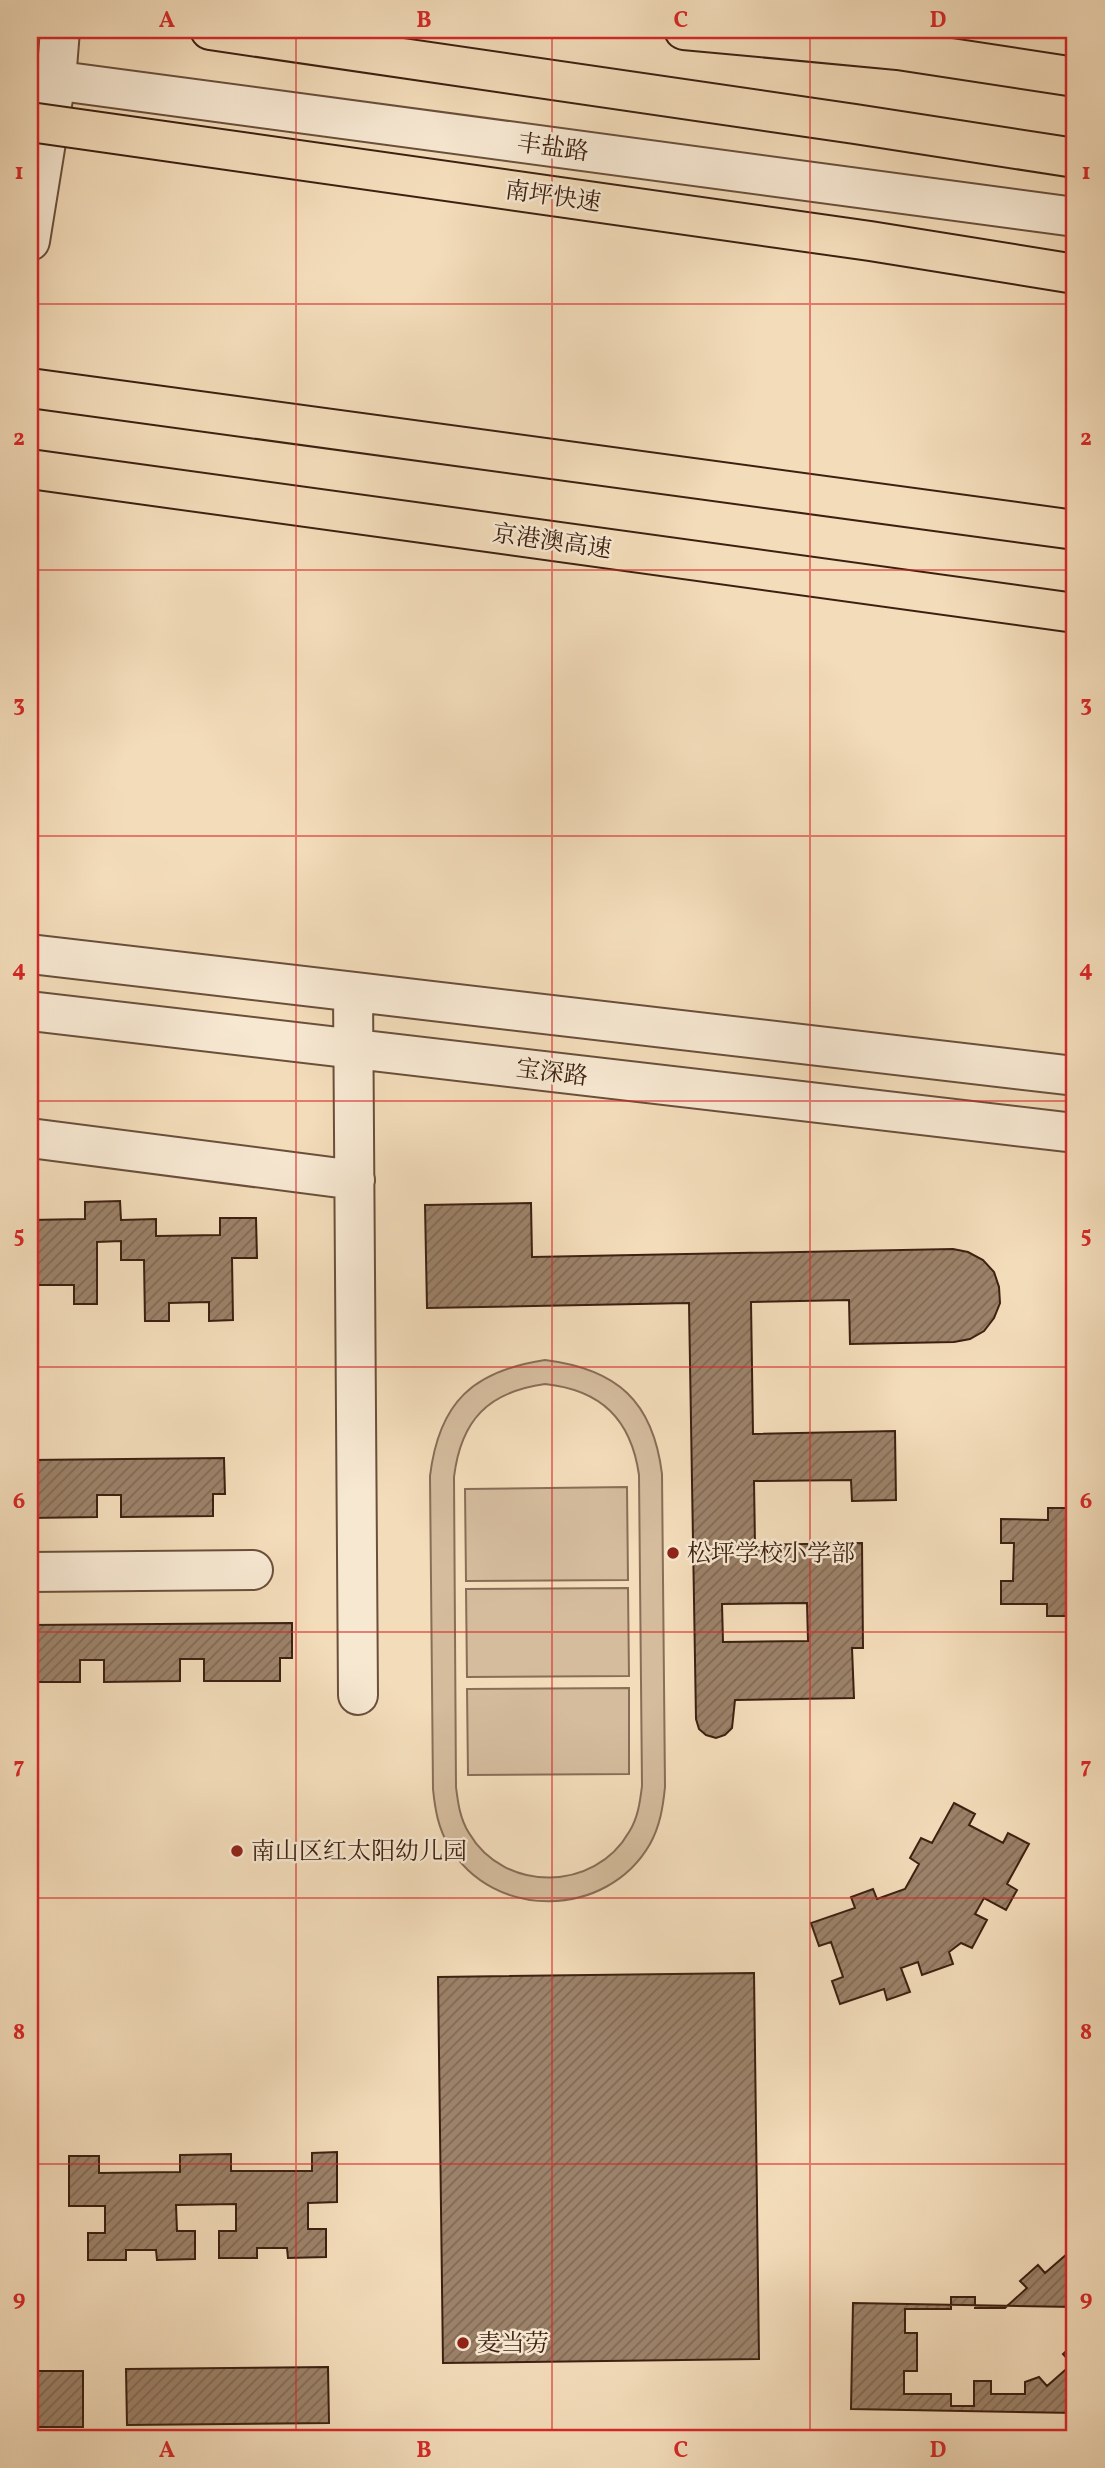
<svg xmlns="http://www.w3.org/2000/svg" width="1105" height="2468" font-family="Vollkorn,'Noto Serif SC',serif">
<defs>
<pattern id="building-hatch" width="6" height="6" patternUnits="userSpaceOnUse" patternTransform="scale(1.75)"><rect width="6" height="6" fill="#9c8269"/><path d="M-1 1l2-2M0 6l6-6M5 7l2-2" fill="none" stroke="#806a55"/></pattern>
</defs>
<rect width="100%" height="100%" fill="#f3dcba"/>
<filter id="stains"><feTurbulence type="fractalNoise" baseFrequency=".00286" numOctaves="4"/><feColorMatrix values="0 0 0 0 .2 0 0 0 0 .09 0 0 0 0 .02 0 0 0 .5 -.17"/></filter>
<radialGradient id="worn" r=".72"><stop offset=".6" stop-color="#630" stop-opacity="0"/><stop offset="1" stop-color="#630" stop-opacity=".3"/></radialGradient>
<!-- grass -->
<path fill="#d4bc9d" stroke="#886e57" stroke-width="2" fill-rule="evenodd" d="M545,1360C617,1369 653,1401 662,1474L665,1787C663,1807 660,1826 650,1844C607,1919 493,1921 449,1846C438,1828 435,1809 433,1789L430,1476C439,1402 473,1371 545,1360ZM545,1384C601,1390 631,1419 639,1475L642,1786C640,1802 638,1818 629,1832C595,1892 504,1893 469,1833C460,1819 458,1803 456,1787L454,1477C461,1420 488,1392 545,1384Z
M627,1487L628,1580L466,1581L465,1489Z
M628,1588L629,1676L467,1677L466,1589Z
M629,1688V1774L468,1775L467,1689Z"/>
<!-- building -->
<path fill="url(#building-hatch)" stroke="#3d2011" stroke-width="2" fill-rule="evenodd" d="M120,1201L121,1220L156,1219V1236L220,1235V1218H256L257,1258H232L233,1320L209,1321V1302L169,1303V1321H145L144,1260H121V1241L97,1242V1304H74V1285H33V1305H30V1220L85,1219V1202Z
M531,1203L532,1257L953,1249L968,1252L983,1260L994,1272L999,1287L1000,1303L994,1318L984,1331L970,1339L954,1342L850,1344L849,1300L751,1302L753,1434L895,1431L896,1500L852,1501L851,1480L754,1481L755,1545L862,1543L863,1648H852L854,1698L735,1700L732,1728L725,1735L716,1738L706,1735L699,1729L696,1719L689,1303L427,1308L425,1205ZM807,1603L808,1641L723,1642L722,1604Z
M224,1458L225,1494H213V1516L121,1517V1495H97V1517L30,1518V1460Z
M1048,1508H1072L1071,1518H1075V1591H1071V1616H1047V1604H1001V1581H1013L1014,1543H1001V1519L1048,1520Z
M292,1623V1658H280V1681H204V1659H180V1681L104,1682V1660H80V1682H30V1625Z
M954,1803L975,1814L969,1825L1003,1843L1008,1833L1029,1844L1007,1884L1017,1890L1006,1910L984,1898L975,1914L987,1920L972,1948L961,1943L949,1952L953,1964L922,1975L918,1962L901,1968L910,1992L887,2000L884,1989L840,2004L832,1981L843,1977L831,1942L819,1946L811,1923L855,1908L851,1897L873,1889L877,1899L905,1889L919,1864L910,1858L921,1838L932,1843Z
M754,1973L759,2359L443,2363L438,1977Z
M337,2152V2202L308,2203V2229H326V2257L288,2258L287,2248H257V2258H219V2231H236V2204L176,2205L177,2231H195V2259L157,2260L156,2250H126V2260H88V2233H105V2206H69V2156H99V2173L180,2172V2155L231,2154V2171H312V2153Z
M1075,2247V2343L1063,2354L1072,2364L1047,2386L1039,2377L1025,2382V2394H991V2381H974V2406H951V2394H904V2371H917V2333H905V2309H951V2297H975V2308H1005L1027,2288L1020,2281L1038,2265L1045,2273Z
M853,2303L1075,2307V2413L851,2409Z
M328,2367L329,2423L127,2425L126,2369Z
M30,2371H83V2427H30Z"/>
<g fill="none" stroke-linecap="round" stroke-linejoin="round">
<!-- minor casing -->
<g stroke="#6a4f3b" stroke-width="42">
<path id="minor" d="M30,77L1075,217
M30,241L56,80L60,30
M30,954L1075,1076
M353,992L358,1695
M30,1011L1075,1133
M30,1138L355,1180
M30,1572L253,1570"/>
</g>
<!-- highway casing -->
<g stroke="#3d2011" stroke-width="42">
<path id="highway" d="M210,30L855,124L1075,158
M684,30L898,50L1075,77
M30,388L1075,530
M30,469L1075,613"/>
</g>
<!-- minor -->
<use href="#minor" stroke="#f7e8d2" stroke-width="38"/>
<!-- highway -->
<use href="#highway" stroke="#f3dcba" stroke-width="38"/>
<!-- highway-bridge casing -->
<g stroke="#3d2011" stroke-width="42" stroke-linecap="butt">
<path id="highway-bridge" d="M30,122L870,241L1075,274"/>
</g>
<!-- highway-bridge -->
<use href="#highway-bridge" stroke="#f3dcba" stroke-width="38"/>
</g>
<!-- grid -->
<path fill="none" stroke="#d62828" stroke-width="2" stroke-opacity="0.55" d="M296,30V2438M552,30V2438M810,30V2438M30,304H1075M30,570H1075M30,836H1075M30,1101H1075M30,1367H1075M30,1632H1075M30,1898H1075M30,2164H1075"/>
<!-- markers -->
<g fill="#8f2418" stroke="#f7e8d2" stroke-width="2.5">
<circle cx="673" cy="1553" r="7"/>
<circle cx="237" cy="1851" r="7"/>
<circle cx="463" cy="2343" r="7"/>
</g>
<g text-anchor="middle" stroke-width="5" stroke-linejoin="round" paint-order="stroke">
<!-- street labels -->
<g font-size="24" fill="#3d2011" stroke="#f7e8d2">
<text transform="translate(553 147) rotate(8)" y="8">丰盐路</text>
<text transform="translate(553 196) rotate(8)" y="8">南坪快速</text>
<text transform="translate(552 541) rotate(8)" y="8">京港澳高速</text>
<text transform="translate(552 1072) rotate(7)" y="8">宝深路</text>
</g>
<!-- poi labels -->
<g font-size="24" fill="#3d2011" stroke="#f7e8d2" text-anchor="start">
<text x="687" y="1561">松坪学校小学部</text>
<text x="251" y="1859">南山区红太阳幼儿园</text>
<text x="477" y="2351">麦当劳</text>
</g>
</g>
<!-- margin -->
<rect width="1105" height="2468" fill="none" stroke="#f3dcba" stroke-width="77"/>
<rect x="38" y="38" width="1028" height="2392" fill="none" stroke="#d62828" stroke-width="2.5"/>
<g font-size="23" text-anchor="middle" font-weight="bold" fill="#d62828">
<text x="167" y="27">A</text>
<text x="424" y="27">B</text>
<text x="681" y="27">C</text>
<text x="938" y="27">D</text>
<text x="19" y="179">1</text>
<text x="1086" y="179">1</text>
<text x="19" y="445">2</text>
<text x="1086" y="445">2</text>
<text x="19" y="711">3</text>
<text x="1086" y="711">3</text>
<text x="19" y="976">4</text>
<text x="1086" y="976">4</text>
<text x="19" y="1242">5</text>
<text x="1086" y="1242">5</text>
<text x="19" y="1508">6</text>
<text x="1086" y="1508">6</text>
<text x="19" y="1773">7</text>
<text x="1086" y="1773">7</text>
<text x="19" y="2039">8</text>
<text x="1086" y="2039">8</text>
<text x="19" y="2305">9</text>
<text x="1086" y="2305">9</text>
<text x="167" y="2457">A</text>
<text x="424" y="2457">B</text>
<text x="681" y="2457">C</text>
<text x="938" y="2457">D</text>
</g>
<rect width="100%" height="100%" filter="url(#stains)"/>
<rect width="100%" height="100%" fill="url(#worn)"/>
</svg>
